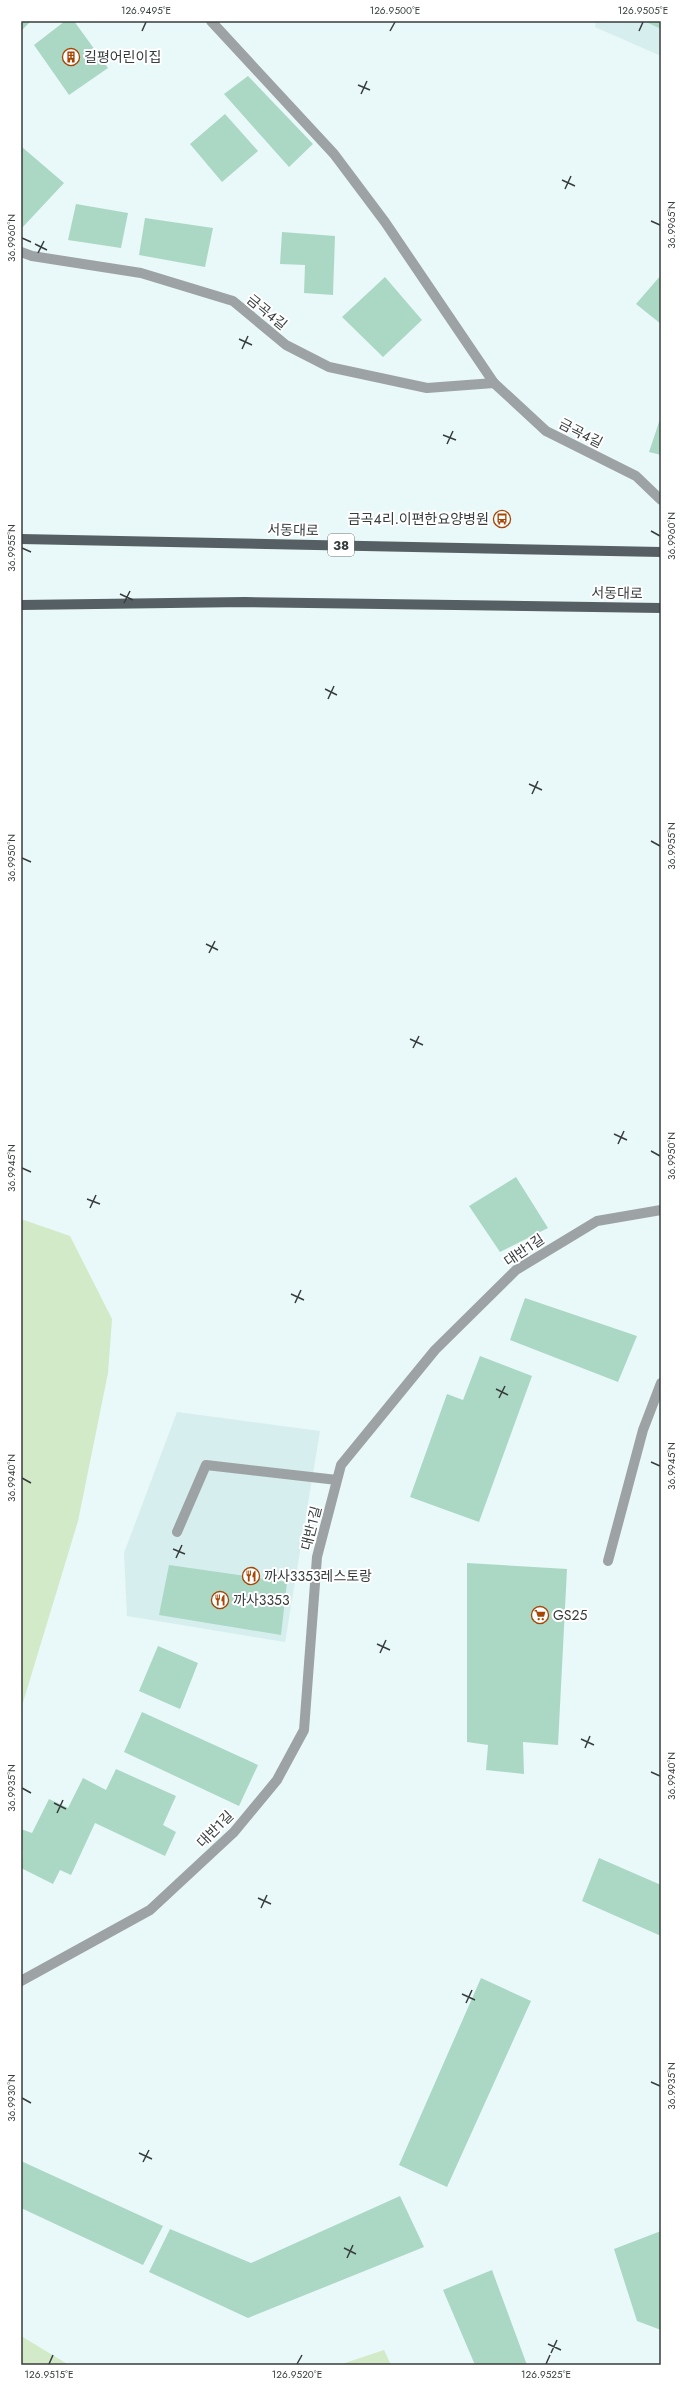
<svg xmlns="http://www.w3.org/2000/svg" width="682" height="2386" font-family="Jost,'Noto Sans KR',sans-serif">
<rect width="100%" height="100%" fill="#e9f8f8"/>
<!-- built -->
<path fill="#d6eeee" d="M596,21H661V56L595,27Z
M177,1412L320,1431L285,1642L127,1616L124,1553Z"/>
<!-- green -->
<path fill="#d2eac7" d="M21,1219L70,1236L112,1319L108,1373L78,1521L21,1709Z
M21,2336L69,2365H21Z
M384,2350L391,2365H339Z"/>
<!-- building -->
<path fill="#abd8c4" d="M21,21H31L22,30Z
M65,21H74L108,68L69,95L34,45Z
M644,21H661V29Z
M248,76L313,144L289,167L224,94Z
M225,114L258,151L222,182L190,144Z
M22,147L64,183L21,229V148Z
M76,204L128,213L121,248L68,240Z
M145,218L213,228L205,267L139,255Z
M282,232L335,236L333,295L304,293L305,265L280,264Z
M661,275V324L636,304Z
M385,277L422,320L383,357L342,317Z
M661,416V455L649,452Z
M516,1177L548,1228L500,1252L469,1206Z
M525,1298L637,1336L618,1382L510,1340Z
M480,1356L532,1376L479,1522L410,1497L447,1394L463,1400Z
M467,1563L567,1569L558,1745L523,1742L524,1774L486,1770L488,1745L467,1742Z
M169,1565L287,1582L281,1635L159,1615Z
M158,1646L198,1663L180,1709L139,1691Z
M142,1712L258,1765L239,1806L124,1752Z
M116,1769L176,1796L163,1825L176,1832L165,1856L95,1823L71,1875L60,1870L53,1884L21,1868L23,1851L21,1850V1829L32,1833L49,1799L68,1808L83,1778L106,1790Z
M599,1858L661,1885V1936L582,1901Z
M481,1978L531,2001L447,2187L399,2165Z
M21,2161L163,2226L143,2265L21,2208Z
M400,2196L424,2247L248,2318L149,2272L170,2229L251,2263Z
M661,2231V2330L637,2321L614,2249Z
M492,2270L527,2365H475L443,2290Z"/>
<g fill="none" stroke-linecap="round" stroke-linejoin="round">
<!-- service -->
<path stroke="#9da3a5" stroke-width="10" d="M21,252L32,256L141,273L233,301L286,345L329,367L427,388L494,383
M177,1532L206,1465L337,1480
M608,1561L643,1430L661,1383
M21,1981L150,1910L234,1832L277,1780L304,1730L317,1557L341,1465L435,1350L516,1270L597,1221L661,1210"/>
<!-- minor -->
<path stroke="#9da3a5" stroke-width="10" d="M211,21L334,154L385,222L494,383L546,431L636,476L661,500"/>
<!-- primary -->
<path stroke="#566064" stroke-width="10" d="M21,539L661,552
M21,605L245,602L661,608"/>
</g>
<!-- ticks -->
<path fill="none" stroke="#373d3d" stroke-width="1.5" d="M142,31L146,22M390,31L395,22M639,31L643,22M358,85L370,90M361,94L367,81M562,180L575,186M565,189L571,176M651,221L660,225M22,238L31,242M35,244L47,250M38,253L44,241M239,339L252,345M242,349L248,336M443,435L456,440M447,444L453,431M651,531L660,536M22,548L31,552M120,594L133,600M124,603L130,591M325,689L337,695M328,699L334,686M529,784L542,790M532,794L538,781M651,841L660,846M22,858L31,862M206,944L218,950M209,953L215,941M410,1039L423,1045M413,1048L419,1036M614,1134L627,1140M618,1144L624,1131M651,1151L660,1156M22,1168L31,1172M87,1199L100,1204M90,1208L96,1195M291,1294L304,1300M295,1303L301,1290M496,1389L508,1395M499,1398L505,1386M651,1462L660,1466M22,1478L31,1483M173,1549L185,1554M176,1558L182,1545M377,1644L390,1650M380,1653L386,1640M581,1739L594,1745M585,1748L590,1736M651,1772L660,1776M22,1788L31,1793M54,1803L66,1809M57,1813L63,1800M258,1898L271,1904M261,1908L267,1895M462,1994L475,2000M466,2003L472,1990M651,2082L660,2086M22,2098L31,2103M139,2153L152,2159M143,2162L149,2150M344,2248L356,2254M347,2258L353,2245M548,2344L561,2350M551,2353L557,2340M49,2364L53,2355M297,2364L302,2355M546,2364L550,2355"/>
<!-- icons -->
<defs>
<g id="building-ring" transform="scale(0.9)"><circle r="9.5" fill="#fff" stroke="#a74505" stroke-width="1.5"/><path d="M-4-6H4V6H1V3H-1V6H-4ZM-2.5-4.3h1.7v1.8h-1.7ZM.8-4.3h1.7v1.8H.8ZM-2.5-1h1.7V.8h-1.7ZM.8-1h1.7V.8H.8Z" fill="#a74505"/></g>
<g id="bus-ring" transform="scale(0.9)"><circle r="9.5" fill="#fff" stroke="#a74505" stroke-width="1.5"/><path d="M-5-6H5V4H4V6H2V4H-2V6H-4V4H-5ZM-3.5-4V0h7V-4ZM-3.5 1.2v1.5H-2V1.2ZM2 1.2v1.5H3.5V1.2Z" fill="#a74505"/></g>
<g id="restaurant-ring" transform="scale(0.9)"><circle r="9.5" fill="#fff" stroke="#a74505" stroke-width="1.5"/><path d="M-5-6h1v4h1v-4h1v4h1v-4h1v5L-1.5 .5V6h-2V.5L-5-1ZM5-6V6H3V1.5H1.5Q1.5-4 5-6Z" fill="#a74505"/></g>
<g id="supermarket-ring" transform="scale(0.9)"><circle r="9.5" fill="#fff" stroke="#a74505" stroke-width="1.5"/><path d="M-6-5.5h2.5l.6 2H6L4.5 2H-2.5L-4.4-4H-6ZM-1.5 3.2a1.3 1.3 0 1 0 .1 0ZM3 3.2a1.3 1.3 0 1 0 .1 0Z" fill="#a74505"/></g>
</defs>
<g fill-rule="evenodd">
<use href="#building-ring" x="71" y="57"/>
<use href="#bus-ring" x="502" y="519"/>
<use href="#restaurant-ring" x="251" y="1576"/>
<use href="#restaurant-ring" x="220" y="1600"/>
<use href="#supermarket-ring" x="540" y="1615"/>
</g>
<g text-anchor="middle" stroke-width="4" stroke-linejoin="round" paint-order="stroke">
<!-- shield labels -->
<rect fill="#fff" stroke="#737777" stroke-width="1" x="328" y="534" width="26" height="22" rx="3"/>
<g font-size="13" font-weight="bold" fill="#373d3d">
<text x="341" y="550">38</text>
</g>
<!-- poi labels -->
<g font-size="14" fill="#373d3d" stroke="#fff" text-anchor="start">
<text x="84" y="62">길평어린이집</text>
<text x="489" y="524" text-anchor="end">금곡4리.이편한요양병원</text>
<text x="264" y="1581">까사3353레스토랑</text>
<text x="233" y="1605">까사3353</text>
<text x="553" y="1620">GS25</text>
</g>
<!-- street labels -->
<g font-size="14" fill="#373d3d" stroke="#fff">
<text transform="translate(267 312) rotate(39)" y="5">금곡4길</text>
<text transform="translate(581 433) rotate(27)" y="5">금곡4길</text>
<text transform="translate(293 530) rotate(1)" y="5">서동대로</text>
<text transform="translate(617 593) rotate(1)" y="5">서동대로</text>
<text transform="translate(524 1250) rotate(-34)" y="5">대반1길</text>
<text transform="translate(311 1528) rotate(-76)" y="5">대반1길</text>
<text transform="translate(215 1829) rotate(-45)" y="5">대반1길</text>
</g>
</g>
<!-- border -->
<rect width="682" height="2386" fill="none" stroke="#ffffff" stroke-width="44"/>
<rect x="22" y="22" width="638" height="2342" fill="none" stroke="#373d3d" stroke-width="1.5"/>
<g font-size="10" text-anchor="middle" fill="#373d3d">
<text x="146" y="14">126.9495°E</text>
<text x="395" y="14">126.9500°E</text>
<text x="643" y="14">126.9505°E</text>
<text transform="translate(671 225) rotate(-90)" y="4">36.9965°N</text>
<text transform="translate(11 238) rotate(-90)" y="4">36.9960°N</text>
<text transform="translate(671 536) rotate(-90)" y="4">36.9960°N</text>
<text transform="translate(11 548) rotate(-90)" y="4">36.9955°N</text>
<text transform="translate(671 846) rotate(-90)" y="4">36.9955°N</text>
<text transform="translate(11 858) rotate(-90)" y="4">36.9950°N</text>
<text transform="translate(671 1156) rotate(-90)" y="4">36.9950°N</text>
<text transform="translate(11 1168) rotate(-90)" y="4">36.9945°N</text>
<text transform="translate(671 1466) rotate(-90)" y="4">36.9945°N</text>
<text transform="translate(11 1478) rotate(-90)" y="4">36.9940°N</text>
<text transform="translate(671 1776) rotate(-90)" y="4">36.9940°N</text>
<text transform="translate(11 1788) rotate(-90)" y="4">36.9935°N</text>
<text transform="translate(671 2086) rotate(-90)" y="4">36.9935°N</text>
<text transform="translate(11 2098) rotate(-90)" y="4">36.9930°N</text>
<text x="49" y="2378">126.9515°E</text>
<text x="297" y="2378">126.9520°E</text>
<text x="546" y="2378">126.9525°E</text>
</g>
</svg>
